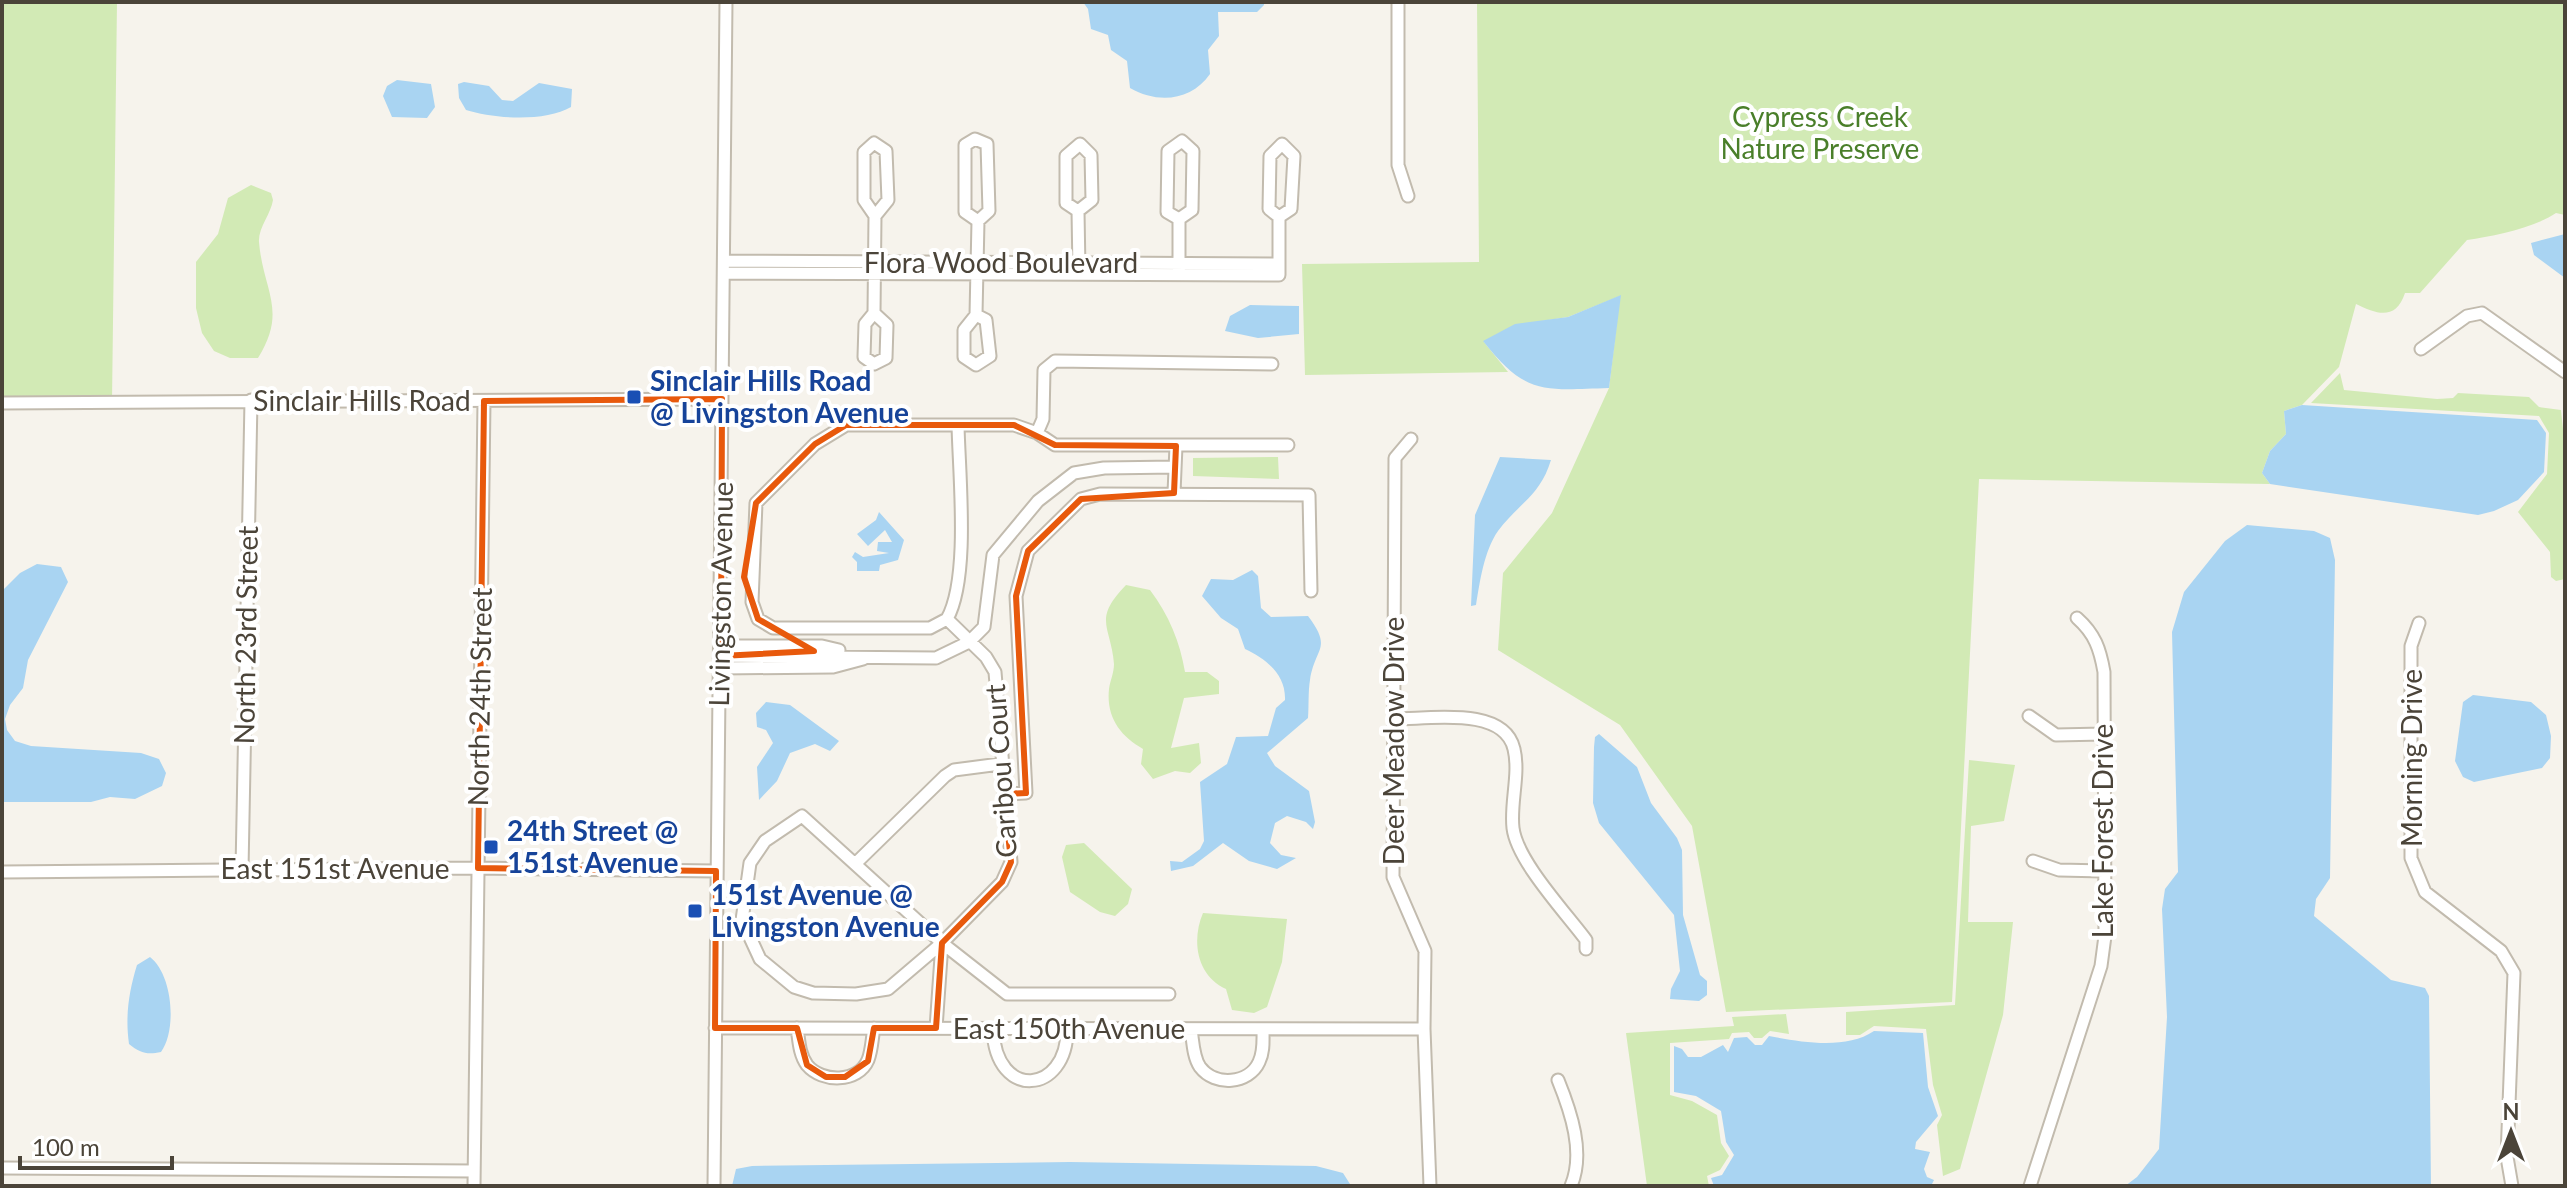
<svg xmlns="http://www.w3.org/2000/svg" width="2567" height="1188" font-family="Lato,sans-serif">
<rect width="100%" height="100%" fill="#f6f3ec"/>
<!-- green -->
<path fill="#d2eab5" d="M2,2H117L112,402L2,403Z
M1477,2H2565V215L2556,213C2534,228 2494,236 2467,240L2420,293H2405C2396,320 2378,315 2356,304L2339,367L2302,405L2284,411L2286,434L2270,451L2262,473L2270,484L1979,479L1952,1002L1726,1012L1692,826L1620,725L1498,650L1503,573L1552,513L1609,388L1620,296L1568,317L1515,325L1484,342L1508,372L1305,375L1302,264L1479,262Z
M251,185L271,193L273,200C271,214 258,228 259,242C263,291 288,310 258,358H230L214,351L202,333L196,308V262L218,234L228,198Z
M2340,373L2344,390L2437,399L2453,398L2458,393L2529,397L2539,407L2561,410L2565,448V579L2556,581L2551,577L2550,552L2518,512L2547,474L2549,433L2539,416L2311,403Z
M1278,457L1279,479L1193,476V458Z
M1126,585L1150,590C1169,615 1180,642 1185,672H1207L1219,681V694L1184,698L1171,748L1199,743L1201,763L1190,773L1175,771L1153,779L1141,764L1143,749C1120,736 1106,717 1109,689C1110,681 1114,673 1114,664C1111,626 1092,620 1126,585Z
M1969,760L2015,765L2004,821L1971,826L1968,922H2013L2003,1015L1960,1169L1943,1176L1937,1125L1942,1115L1933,1085L1926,1029L1874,1026L1860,1035H1846V1012L1955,1005Z
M1084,843L1132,889L1128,904L1115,916L1100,912L1070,892L1062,857L1066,845Z
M1203,913L1287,919L1282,962L1267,1007L1254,1013L1232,1010L1226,989C1197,976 1191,941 1203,913Z
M1786,1014L1789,1034L1770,1031L1762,1038H1754L1749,1032L1732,1033L1729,1039L1670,1043V1095L1692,1101L1717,1115L1721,1143L1729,1156L1720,1170L1707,1176L1709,1186H1647L1626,1033L1734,1026L1732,1017Z"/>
<!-- water -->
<path fill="#a9d4f2" d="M1083,2H1264V5L1257,12H1218L1219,36L1208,50L1210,74C1191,101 1158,104 1130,88L1127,61L1111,50L1108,35L1091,29L1088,9Z
M397,80L431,84L435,107L427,118L392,117L383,96L387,86Z
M464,82L489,86L502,100L513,101L539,83L572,89L571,107C546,122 494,119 466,110L459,98L458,84Z
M2565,234V278L2534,255L2531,243Z
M1621,295L1609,388C1544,390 1526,396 1483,341L1515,324L1568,317Z
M1250,305L1299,306V334L1258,338L1225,331L1230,316Z
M2302,405L2537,420L2546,433L2544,472L2518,500L2494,511L2478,515L2270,484L2262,473L2270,451L2286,434L2284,411Z
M1500,457L1551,460C1540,496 1519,503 1498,531C1484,551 1480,581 1476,605L1471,606L1475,515Z
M879,512L904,540L898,560L880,565L879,571H857V562L852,557L855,552L863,557L889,553L877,551L878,542H892L885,530L868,546L857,534L876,520Z
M2247,525L2314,531L2330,538L2335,560L2330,878L2316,899L2314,916L2391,980L2425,988L2429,996L2431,1186H2125L2137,1177L2159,1149L2167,1017L2162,909L2165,889L2178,872L2172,632L2184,592L2225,541Z
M37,564L61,567L68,582L28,660L23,688L10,705L5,719L7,730L15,741L31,746L141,753L159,759L166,773L162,786L135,799L110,797L91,802H2V591L20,573Z
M1252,570L1258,576L1261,608L1271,617L1308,616C1333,649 1315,647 1310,680C1308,692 1309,706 1308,718L1267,753L1275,766L1309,791L1315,822L1313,829L1306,822L1287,816L1275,823L1270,843L1281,855L1296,858L1277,869L1249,861L1223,843L1193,866L1171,871L1170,861L1182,862L1200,849L1204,841L1200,782L1227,764L1236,737L1268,736L1276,708L1285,700C1286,674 1266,659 1245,649L1238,629L1221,618L1202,596L1211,579L1233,580Z
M2473,695L2531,702L2546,715L2551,736L2550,758L2542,768L2474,782L2463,777L2455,761L2463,702Z
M766,702L790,705L839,741L830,751L815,744L790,753L777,781L759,800L757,767L773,743L766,730L757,727L756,713Z
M1599,734L1637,767L1651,803L1677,838L1682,850L1683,915L1700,975L1707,981V995L1699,1001L1670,999L1671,989L1680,971L1674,915L1599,823L1593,803L1594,747L1595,737Z
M150,957C173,975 177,1030 161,1052C147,1055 140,1053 129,1044C125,1016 129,991 137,965Z
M1874,1031L1923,1033L1928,1087L1938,1116L1916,1142L1915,1149L1930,1152L1924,1169L1927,1177L1934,1180L1931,1186H1714L1711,1178L1722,1175L1734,1155L1726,1142L1721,1111L1696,1096L1674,1092V1046L1682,1049L1688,1057H1701L1723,1045L1728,1052L1734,1038L1747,1037L1755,1045H1762L1769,1036C1801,1042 1846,1050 1874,1031Z
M1070,1162L1316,1166L1343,1173L1350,1184L732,1186L736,1169L752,1166Z"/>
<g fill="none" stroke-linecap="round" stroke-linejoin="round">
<!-- minor casing -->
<g stroke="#c2bbae" stroke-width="15">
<path id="minor" d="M1398,2V165L1408,196
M1078,211L1092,200L1091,155L1080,144L1066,156V203L1078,211L1079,270
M1179,219L1192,210L1193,151L1182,141L1168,151L1167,212L1179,219V269
M724,261L1279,264
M724,273L1279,275V217L1269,209L1270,156L1282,144L1294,156L1291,209L1279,217
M874,313L887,325L886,358L874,364L864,357L865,324L874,313L875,216L864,200V152L874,143L886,151L888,200L875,216
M976,315L986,320L990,356L976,365L964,357V330L976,315L978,221L965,212V145L975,139L987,144L989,211L978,221
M2421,349L2467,316L2482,313L2565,372
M2,403L722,399
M1037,433L1043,419L1044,370L1055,361L1272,364
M1411,439L1395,458L1393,877L1425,951L1424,1029L1430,1186
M1174,493L1176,446
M947,619C970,578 959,475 958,425
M2419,623L2411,646V858L2425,892L2501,951L2514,973L2507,1157L2512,1186
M721,646H822L839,650
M721,656L936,658L969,642L984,627L993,555L1038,501L1074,473L1104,468L1175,467
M721,668L833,667L863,659
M2029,716L2056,735L2103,734
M1395,719C1430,719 1504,706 1514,749C1520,774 1510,803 1513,828C1517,861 1566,913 1586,940V949
M1004,794L1026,793L1016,596L1028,551L1081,499L1100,494L1309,495L1311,591
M2033,861L2059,870L2104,871
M855,864L945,776L954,770L1000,764
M242,870L251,400
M2,872L478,868L716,871
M942,943L888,989L856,994L813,993L794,987L760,959L742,920L750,863L765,841L802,816L942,943L1007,994H1169
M715,1028L1424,1029
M797,1028C799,1040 799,1054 807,1065C822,1083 858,1083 868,1060C872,1050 872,1038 874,1028
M936,1028L942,943L1002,882L1011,862L995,672L986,657L947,619L930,628H773L758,619L752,602L756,503L815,444L846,425H1014L1037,433L1055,445H1288
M1191,1029C1193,1041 1193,1057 1200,1067C1215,1087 1249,1084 1259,1062C1264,1052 1263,1041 1263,1030
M993,1030C996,1101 1067,1094 1067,1030
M1558,1080C1571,1112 1585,1153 1571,1186
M2,1168L474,1171
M474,1186L484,401
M714,1186L726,2
M2030,1186L2101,966L2105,936L2104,672C2100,649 2095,634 2077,618"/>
</g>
<!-- minor -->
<use href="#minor" stroke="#fff" stroke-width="11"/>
</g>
<!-- marked area -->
<path fill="none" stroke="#e8590c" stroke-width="6" stroke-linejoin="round" d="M722,399L721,656L814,651L758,619L744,577L756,503L815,444L846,425H1014L1055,445L1176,446L1174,493L1081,499L1028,551L1016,596L1026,793L1004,794L1011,862L1002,882L942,943L936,1028H874L868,1061L845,1077H826L807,1065L797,1028H715L716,871L478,868L484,401Z"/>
<!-- markers -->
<g fill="#1a4fb4" stroke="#fff" stroke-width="3">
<rect x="626" y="389" width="16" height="16" rx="4"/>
<rect x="483" y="839" width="16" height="16" rx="4"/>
<rect x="687" y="903" width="16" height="16" rx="4"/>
</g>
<g text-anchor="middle" stroke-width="8" stroke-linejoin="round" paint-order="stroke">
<!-- park labels -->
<g font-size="28" fill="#4a7f2a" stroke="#fff">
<text x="1820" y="127">Cypress Creek<tspan x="1820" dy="32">Nature Preserve</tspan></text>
</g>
<!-- street labels -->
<g font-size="28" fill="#4b4439" stroke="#fff">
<text x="1001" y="273">Flora Wood Boulevard</text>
<text x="362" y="411">Sinclair Hills Road</text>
<text transform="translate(721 594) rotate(-89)" y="10">Livingston Avenue</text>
<text transform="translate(246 635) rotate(-89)" y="10">North 23rd Street</text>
<text transform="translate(480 697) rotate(-89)" y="10">North 24th Street</text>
<text transform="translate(1394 741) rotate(-90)" y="10">Deer Meadow Drive</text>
<text transform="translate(2412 758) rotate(-90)" y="10">Morning Drive</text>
<text transform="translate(1001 771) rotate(-94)" y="10">Caribou Court</text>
<text transform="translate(2103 831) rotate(-90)" y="10">Lake Forest Drive</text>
<text x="335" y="879">East 151st Avenue</text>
<text x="1069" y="1039">East 150th Avenue</text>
</g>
<!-- transit labels -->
<g font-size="28" font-weight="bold" fill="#164399" stroke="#fff" text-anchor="start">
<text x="650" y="391">Sinclair Hills Road<tspan x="650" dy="32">@ Livingston Avenue</tspan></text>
<text x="507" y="841">24th Street @<tspan x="507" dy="32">151st Avenue</tspan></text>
<text x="711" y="905">151st Avenue @<tspan x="711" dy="32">Livingston Avenue</tspan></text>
</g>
</g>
<!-- border -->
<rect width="2567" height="1188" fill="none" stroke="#4b4439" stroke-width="8"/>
<!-- north arrow -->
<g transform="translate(2511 1132)" stroke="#ffffff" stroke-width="6" paint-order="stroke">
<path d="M0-6L14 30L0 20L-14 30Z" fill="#4b4439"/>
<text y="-12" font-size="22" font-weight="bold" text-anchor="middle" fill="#4b4439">N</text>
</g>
<!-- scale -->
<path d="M20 1156v12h152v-12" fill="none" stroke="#4b4439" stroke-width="4"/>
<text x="32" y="1156" font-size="24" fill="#4b4439" stroke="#ffffff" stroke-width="6" paint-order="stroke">100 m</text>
</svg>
